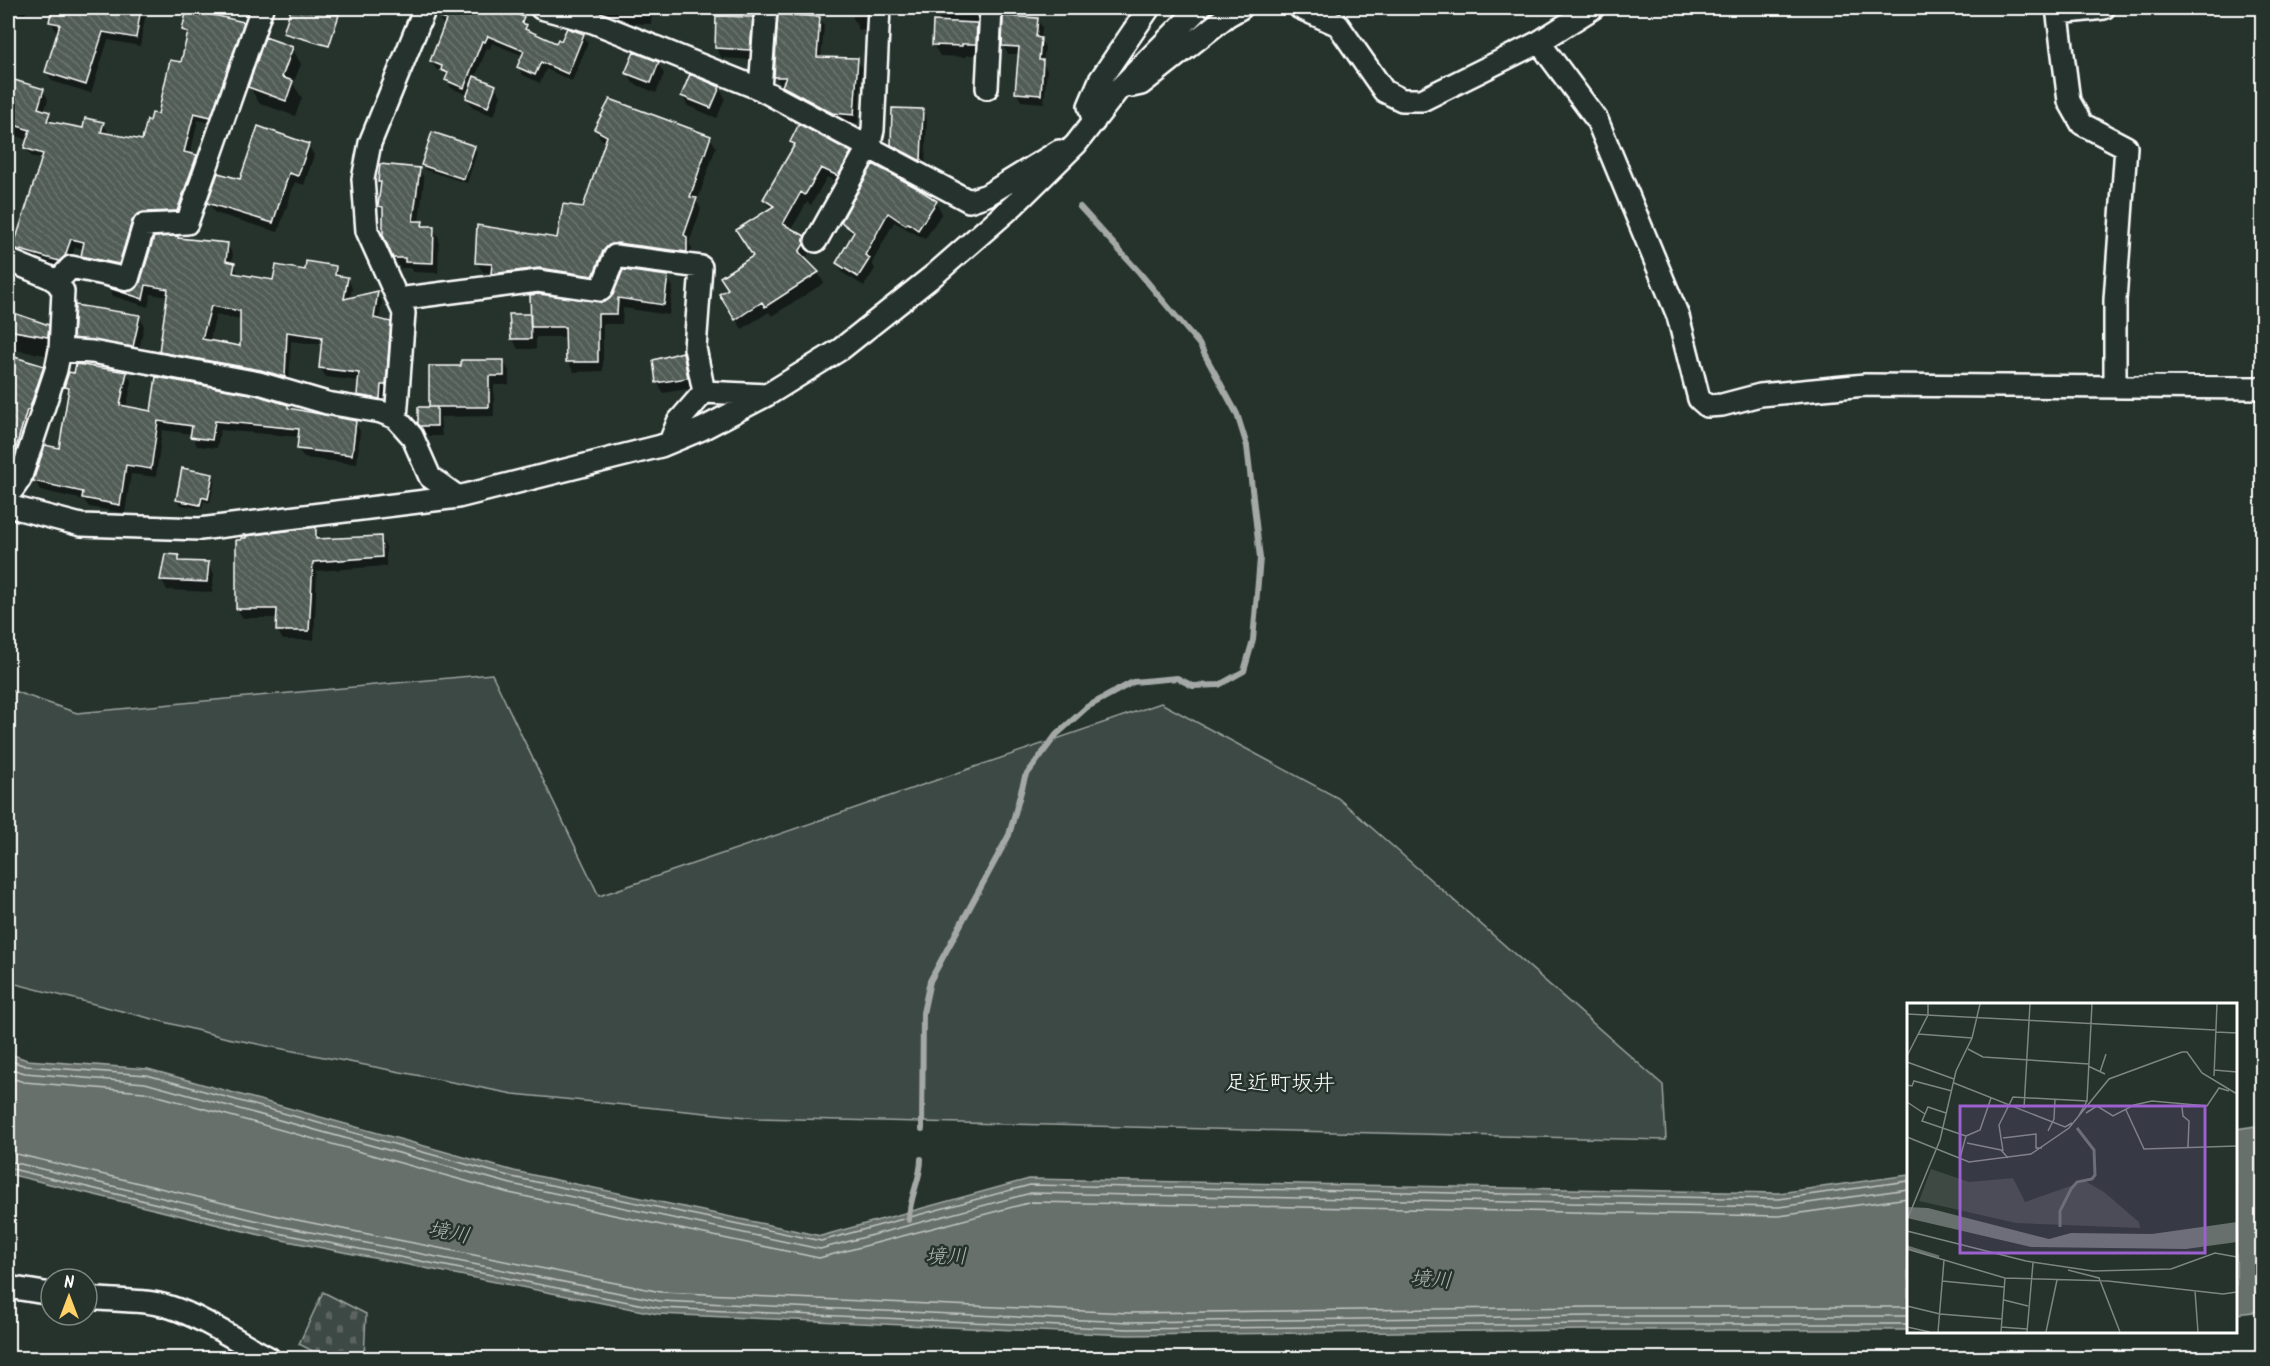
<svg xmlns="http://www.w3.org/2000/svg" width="2270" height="1366" font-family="Kalam,'Klee One',sans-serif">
<defs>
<pattern id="cemetery-stones" width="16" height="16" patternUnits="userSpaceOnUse" patternTransform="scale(1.5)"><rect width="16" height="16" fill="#3e4944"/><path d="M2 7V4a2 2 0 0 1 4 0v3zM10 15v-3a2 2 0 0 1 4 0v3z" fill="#5b6460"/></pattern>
<pattern id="building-back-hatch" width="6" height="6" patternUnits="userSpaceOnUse" patternTransform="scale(1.5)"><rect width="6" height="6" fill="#515c57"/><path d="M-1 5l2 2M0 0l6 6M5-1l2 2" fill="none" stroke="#6b7470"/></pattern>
</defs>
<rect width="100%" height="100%" fill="#26332d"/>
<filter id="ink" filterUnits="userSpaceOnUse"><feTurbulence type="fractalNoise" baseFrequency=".0167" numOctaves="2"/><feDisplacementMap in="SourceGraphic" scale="12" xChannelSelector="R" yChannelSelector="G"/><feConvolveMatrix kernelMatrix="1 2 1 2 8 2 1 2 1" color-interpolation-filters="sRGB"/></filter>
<g filter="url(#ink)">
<!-- green -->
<path fill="#3e4944" stroke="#9ea4a2" stroke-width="1.5" d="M492,674L599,896L1161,703L1338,798L1663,1085L1666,1140L757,1118L513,1094L227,1038L8,982V689L77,713Z"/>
<!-- cemetery -->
<path fill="url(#cemetery-stones)" stroke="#9ea4a2" stroke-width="1.5" d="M323,1292L366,1314L364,1358H326L299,1344Z"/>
<!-- water -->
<path fill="#67706c" stroke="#a4a9a7" stroke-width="1.5" d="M8,1053L27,1060L148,1069L514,1171L821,1236L1029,1179L1779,1193L1908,1175V1330H1590L1128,1335L658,1314L277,1239L8,1174Z
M2262,1125V1311L2236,1314V1129Z"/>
<!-- shadow -->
<path fill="#0007" fill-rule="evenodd" d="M8,8H27L25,15L8,9Z
M44,8H147L140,46L108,40L91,93L52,81L47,72L59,31H56L51,22L53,10Z
M438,8H496L523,18L530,33L557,45L583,35L588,43L572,81L546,69L540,83L523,75L518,67L524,56L492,43L490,49L487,48L475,78L495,86L501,96L494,116L473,108L467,98L468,95L451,88L444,72L436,69L431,61L446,25L442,23L437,15Z
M573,8H688L687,13L652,12L651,24L625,23L623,18L593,17Z
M853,8H873L871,30H859L853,18Z
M935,8H986L982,55H967V57L940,56L933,44Z
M1550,8H1581L1555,17Z
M2182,8H2206V13H2185Z
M2254,8H2262V10L2255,9Z
M718,17L752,19L758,29L755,60L722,58L716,48Z
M819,18L824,26L821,58L857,60L862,68L858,123L838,121L788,94L784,85L780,84L775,76Z
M1037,19L1042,27L1041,40L1045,47L1043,64L1047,70L1044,103L1021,101L1017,93L1020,54H1008L1003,46Z
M243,23L247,32L215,124L198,120L190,155L196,156L201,165L184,215L149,220L124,272L88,264L83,256L84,249L75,247L69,265L64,269L19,256L14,248L43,160L31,156L26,147L28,140L8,133V81L43,90L48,99L44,112L49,114L53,124L84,130L103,123L108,132L107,135L143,142L159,116L182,64L188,39L183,30Z
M292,48L301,64L293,84L302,98L295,116L259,103L250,87Z
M658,63L664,74L656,93L633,83L627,73Z
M719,88L725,98L717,118L688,106L682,96Z
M922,110L927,119L925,168L898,153L892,144Z
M595,129L710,137L716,147L697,202L701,209L689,243L692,248V261L623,253L598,285L498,283L492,273L483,272L477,263L558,240L584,209L606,142L601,139Z
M792,142L850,153L856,164L844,186L827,177L811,205L807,202L791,230L803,237L810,248L806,261L818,273L824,283L772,316L769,312L742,329L727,305L729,289L755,257L771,210L764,199L795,147Z
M308,145L314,155L304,185L295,182L278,232L215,213L209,203L241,181Z
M474,147L477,152L467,183L425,170L423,165Z
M419,169L424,179L419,223L424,227L433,228L439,238L438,273L413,272L410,268H400L394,257L385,214L380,206L382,185L380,181Z
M916,189L936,202L942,213L925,239L894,222L872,263L875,269L864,286L843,273L837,263L853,236L843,222Z
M178,240L227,245L233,254L231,264H234L239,275L275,281L306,271L335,267L341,277L347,278L352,288L350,299L377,293L382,302L379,321L390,323L395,332L390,394H385L384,407L364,404L358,395L359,381L326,377L320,368L323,345L291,341L289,386L166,360L161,351L168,297L151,294L148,307L113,296L109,289L126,293L139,289ZM216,315L242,319L241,348L209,342Z
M667,277L673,287L669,315L623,308L622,324H603V371L574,372L568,362L567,337H536V349H518L513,339L529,316L532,320L605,304L614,296Z
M8,310L9,313L48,326L60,347L59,357L8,349Z
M139,316L144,326L138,356L81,347L75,338Z
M682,354L688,364L693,388L663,393L658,383Z
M8,357L43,367L54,386L24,477L8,472Z
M503,361L509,371V385H494V416L440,417L442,436H428L420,423L462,367Z
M126,373L132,382L126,408L152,413L287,406L289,410L355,422L360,431L357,464L304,458L298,449L300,437L220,430L217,448L197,446L192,434L162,430L156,477L131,474L125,513L89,507L84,500L40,490L35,480L60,450L69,394L65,387Z
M212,475L215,480L210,503L204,501L202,509L180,505L177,500Z
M316,529L321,540L381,538L386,547V566L317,571L314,640H283L278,631V618H243L237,609Z
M179,556L182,563L208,564L214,574L212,592L167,590L161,579Z"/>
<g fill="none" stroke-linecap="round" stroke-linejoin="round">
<!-- shore -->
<path stroke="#c2c6c4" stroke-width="1.5" d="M8,1060L26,1066L147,1075L512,1177L821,1241L1030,1185L1779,1199L1908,1181
M8,1068L25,1073L145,1083L511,1184L820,1249L1031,1193L1779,1207L1908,1189
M8,1077L24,1082L144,1092L509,1193L819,1258L1032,1202L1779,1216L1908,1198
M8,1152L282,1217L661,1292L1129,1313L1590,1307H1908
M8,1161L280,1226L660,1301L1129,1322L1590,1316H1908
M8,1168L278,1233L659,1308L1128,1329L1590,1324H1908"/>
<!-- stream -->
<path stroke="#a4a9a7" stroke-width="6" d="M922,1129L923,1013L930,981L1009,835L1025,777L1056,735L1087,707L1133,682L1177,678L1193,686L1219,685L1244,671L1253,640L1260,558L1247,446L1237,414L1199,344L1139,272L1080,207
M909,1220C909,1196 921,1181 921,1159"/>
</g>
<!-- building -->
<path fill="url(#building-back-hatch)" stroke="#fff" stroke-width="1.5" fill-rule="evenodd" d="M52,8H141L136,38L103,32L86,85L45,72L60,24L49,22Z
M291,8H315L339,15L329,46L283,33Z
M438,8H502L524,17L522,23L527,25L525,29L556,43L558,39L561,41L567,28L584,34L568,74L541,62L535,75L517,67L524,51L488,36L485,42L482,41L464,88L445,80L448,73L441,70L442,66L430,61L446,20L436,15Z
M187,9L244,22L211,117L194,113L184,152L197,155L177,211L143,212L136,215L132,221L119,264L81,256L84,242L71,239L65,256L59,261L13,248L43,154L24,148L30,130L8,123V78L44,89L38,108L50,112L47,121L83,128L85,118L104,122L101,132L142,140L147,120L150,121L152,113L158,114L170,60L181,62L188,32L182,30Z
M778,14L820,17L817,57L858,58L854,115L832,113L782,86L786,77H774Z
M716,16L753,17L750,50L715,48Z
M1003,16L1038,18L1036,37L1041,38L1039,60H1043L1041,95L1015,93L1019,47L1002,46Z
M933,21L977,23L976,44H962V46L932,45Z
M265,37L293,47L282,77L293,81L286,101L248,87Z
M634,52L659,62L651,83L625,73Z
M690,74L720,87L711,108L681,96Z
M474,76L496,85L488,107L466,98Z
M610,99L711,136L690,197L697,198L684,235L687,237V252L617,243L609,245L603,251L593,276L540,268L491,274L492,264L475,263L477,225L557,238L563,204L583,207L607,136L594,129Z
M892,108L923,109L921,161L891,145Z
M799,124L851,152L838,176L821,168L805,195L801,192L783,224L805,236L804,244L799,252L819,272L765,307L762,302L735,320L719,294L728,289L720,277L753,256L736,230L774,206L763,199L795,144L790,142Z
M258,126L309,144L298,176L289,173L273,223L207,203L218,173L240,179Z
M432,132L475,146L464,179L421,165Z
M380,164L420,168L413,221H423L422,226H434L433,263L405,262V258H393L383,235V207L378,206L381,182H378Z
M873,164L917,188L937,201L918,230L908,223L906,225L888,213L865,255L870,258L858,277L836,263L854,232L841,222Z
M178,236V238L228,243L226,261L235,263L233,273L273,280L276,265L305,270L306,261L336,266L335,275L348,277L344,299L378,291L374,318L391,322L386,385H381L380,399L357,395L359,373L319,368L322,337L287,332L285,377L261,370L159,352L168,289L146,285L143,299L106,287L126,292L137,288L140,283L154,237ZM211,306L240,311V346L202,339Z
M623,270L668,276L664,305L618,298L617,314H598V362H566L565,327H531L530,295L538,294L604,302L613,295Z
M75,305L140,315L133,347L73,338Z
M8,311L49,325L48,337L8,330Z
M509,314H530L531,339H511Z
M683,352L688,378L656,383L653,360Z
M8,355L44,366L29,410H27L12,461L8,460Z
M461,360H504V376H489V407H429V366H461Z
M76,364L127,372L120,405L151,411L156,377L256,395L288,405V408L356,421L352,455L297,449L299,429L215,421L212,440L190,437L192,426L158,421L151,469L126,465L120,505L82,498L83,492L33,481L45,445L59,448L69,388L64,387L69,372L74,373Z
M418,407H437V426H420L418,424Z
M182,468L213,474L208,499L202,497L200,505L176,500Z
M316,527V539L381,536L382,557L313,562L309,631H276L277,609H236V540H241V538H246V536Z
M165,554L179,555V561L209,562L207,582L160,580Z"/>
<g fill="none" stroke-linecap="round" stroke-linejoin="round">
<!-- minor casing -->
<g stroke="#fff" stroke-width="26">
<path id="minor" d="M541,8L593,22L760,89L969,201L987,195L1059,151
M1300,8L1338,25L1384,91L1402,100H1422L1539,42L1593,8
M2057,8L2069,101L2082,124L2126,147L2115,300V385
M2059,13L2104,8
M1539,42L1597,120L1678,316L1699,399L1707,406L1722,405L1760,395L1865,385L2262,388
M1132,86L1141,84L1227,16L1241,8
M987,88L991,8
M760,89L766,8
M1094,122L1089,106L1100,80L1149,8
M816,241L869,146L873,130L879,8
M8,260L49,277L57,282L63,291L60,350L56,370L20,479L13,489H8
M57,282L71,267L128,279L144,225L187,223L262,8
M398,299L538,281L601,290L615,256L701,267L695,348L704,392L767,395
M60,350L92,352L259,383L327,403L381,412L396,418L412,436L430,477L458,497
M396,418L404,313L367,231L363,179L370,143L425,8
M670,442L678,422L704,392
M8,506L81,525L200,529L458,497L661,446L702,429L767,395L841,349L934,275L1014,205L1076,144L1117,91L1199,8
M8,1287L51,1294
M87,1298C114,1301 144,1299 170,1307C202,1317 239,1342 269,1358"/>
</g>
<!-- minor -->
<use href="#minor" stroke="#26332d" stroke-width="21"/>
</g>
</g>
<g text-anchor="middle" stroke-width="5" stroke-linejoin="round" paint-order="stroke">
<!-- water labels -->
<g font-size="21" font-style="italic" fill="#b3b8b6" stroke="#26332d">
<text transform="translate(449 1232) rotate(11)" y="7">境川</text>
<text x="946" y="1263">境川</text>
<text transform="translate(1431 1279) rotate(4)" y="7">境川</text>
</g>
<!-- quarter labels -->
<g font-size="22" fill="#fff" stroke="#26332d">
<text x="1280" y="1090">足近町坂井</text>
</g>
</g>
<!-- overview -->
<g transform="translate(1907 1003)">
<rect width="330" height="330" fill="#26332d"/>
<path d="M24,166L62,179L106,175L118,199L178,178L197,189L232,219L233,225L109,220L12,198Z" fill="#3e4944"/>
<path d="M0,204L21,205L142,236L164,230L245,231L330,219V239L279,246L124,244L0,215Z" fill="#67706c"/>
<path fill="none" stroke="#67706c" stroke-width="3" d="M153,224V208L164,186L170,179L185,176L188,172L187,147L170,125M0,244L32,254"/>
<path fill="none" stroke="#7d8581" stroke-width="1.5" d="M0,11L308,27M309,29L330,30M11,31L65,35M61,46L76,54L182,61M0,53L21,12V1M0,59L47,76M181,63L198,71M307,67L330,69M193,69L199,51M307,73L310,1M47,80L158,124L165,120M0,82L5,83L7,78L45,88M0,99L18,111M275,104L276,113L282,118L281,144M117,105L123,1M219,107L237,146L330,143M39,110L21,104L15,118L59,133L53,155M179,110L190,103L206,113L227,102L245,98L300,103L312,85L322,88M171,114L180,98L185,1M141,128L147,116L148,96M59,133L73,127L84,95M0,134L62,159L124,151L162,125L202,76L275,49H280L295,70L330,91M96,135L129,131V145H135M60,140L94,147L101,155M96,148L92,122L106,94L180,98M0,217L33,137L49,68L65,35L73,1M0,228L119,258L186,268L264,266L308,250L330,254M0,246L98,275L201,278L316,291L330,289M161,267L192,275L213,329M35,278L97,284M288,288L291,329M97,297L121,303M0,303L33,311M33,311L95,316M0,324L23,329M94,324L120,326M31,329L37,257M94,329L98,275M120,329L126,260M139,329L150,277"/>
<path fill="#9c61cf" fill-opacity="0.15" stroke="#9c61cf" stroke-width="3" d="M53,103H298V250H53Z"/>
<rect width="330" height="330" fill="none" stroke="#fff" stroke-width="3"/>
</g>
<!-- margin -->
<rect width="2270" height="1366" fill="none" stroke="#26332d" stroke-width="30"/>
<rect x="15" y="15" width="2240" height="1336" fill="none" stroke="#fff" stroke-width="2" filter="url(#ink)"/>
<!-- north arrow -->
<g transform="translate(69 1297)"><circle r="28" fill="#26332d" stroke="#7d8581" stroke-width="1.5"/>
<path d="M0-4.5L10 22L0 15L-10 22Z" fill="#ffd166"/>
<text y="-9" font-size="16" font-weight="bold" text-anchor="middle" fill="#ffffff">N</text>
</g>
</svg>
